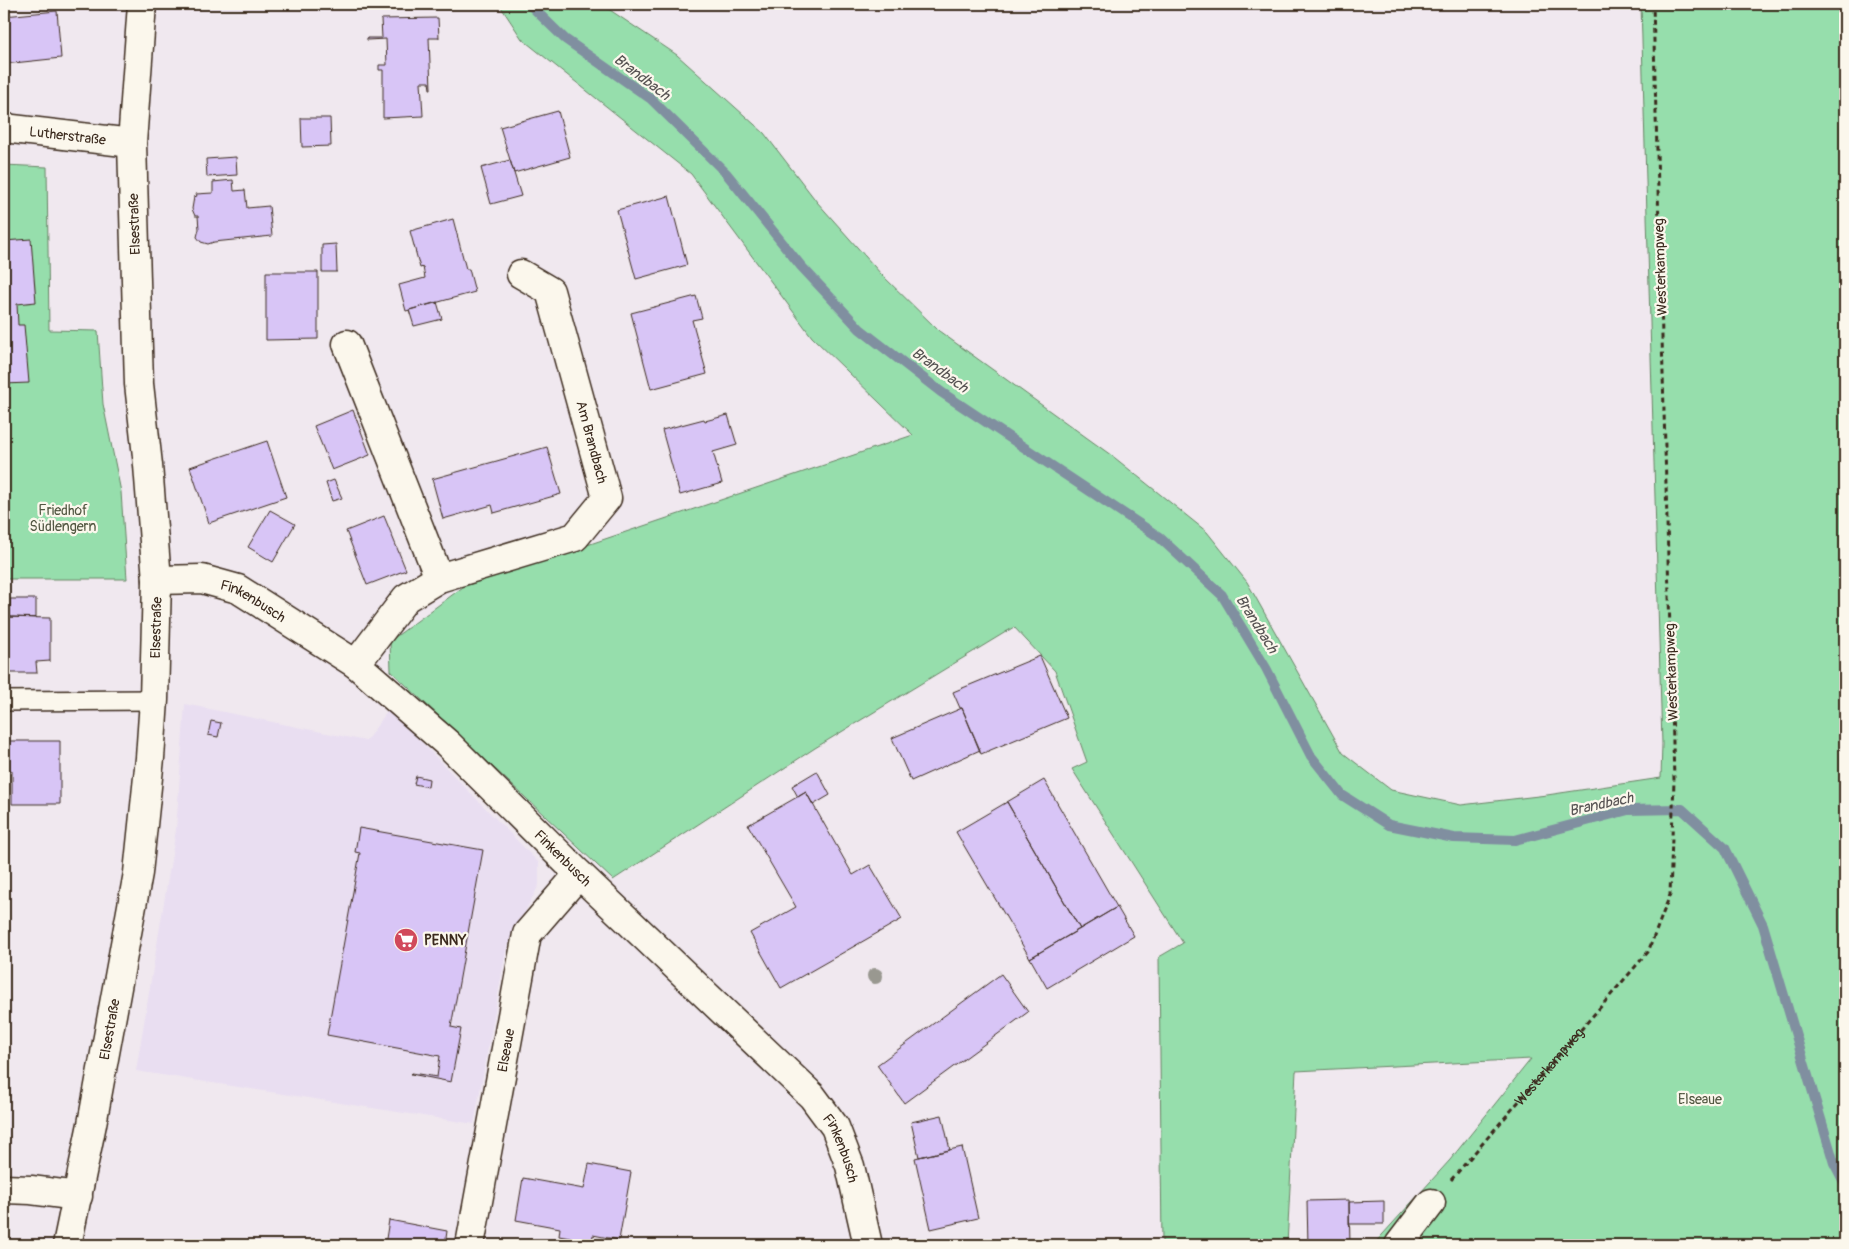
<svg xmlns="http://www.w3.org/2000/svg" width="1849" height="1249" font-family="Pangolin,sans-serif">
<rect width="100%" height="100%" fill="#f0e8ef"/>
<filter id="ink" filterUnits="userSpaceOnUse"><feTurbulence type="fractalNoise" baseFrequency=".02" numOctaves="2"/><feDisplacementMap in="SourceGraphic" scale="10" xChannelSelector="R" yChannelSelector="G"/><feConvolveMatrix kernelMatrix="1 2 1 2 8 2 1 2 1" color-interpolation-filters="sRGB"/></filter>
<g filter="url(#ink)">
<!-- built -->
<path fill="#e9def1" d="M185,704L366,741L389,709L539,863V885L507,946L474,1124L136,1071L176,830Z"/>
<!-- green -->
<path fill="#96deac" stroke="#688465" d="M499,4H601L677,55L764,133L817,202L881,274L939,331L1115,458L1207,532L1247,582L1343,753L1391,790L1461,805L1547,795L1661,778L1662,744L1641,4H1845V1245H1373L1450,1160L1531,1059L1296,1071L1287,1245H1162L1159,957L1183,943L1072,769L1087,762L1055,671L1014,627L815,748L613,880L391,671L390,641L463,587L913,435L812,337L691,174L522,39Z
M4,165L47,167L49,330L98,331L103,404L121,492L127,579H4Z"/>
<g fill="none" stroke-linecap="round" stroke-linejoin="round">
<!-- stream -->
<path stroke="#808fa0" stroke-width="10" d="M529,4L565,39L651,99L726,173L801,266L860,329L941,392L1159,537L1222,595L1266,668L1311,756L1342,795L1389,825L1454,838L1515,840L1628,810L1682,809L1725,848L1763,925L1834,1163L1845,1184"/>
</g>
<!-- building -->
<path fill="#d8c5f6" stroke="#3b2a1e" d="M57,11L61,58L4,64V16Z
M438,18L439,38H429L431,89H430L429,82H421L423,116L383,118V70H379V65H387L386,39L367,40V38H382L381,19Z
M558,111L570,157L514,173L500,127Z
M301,118H330L331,146L302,147Z
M236,157L237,175L207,177L206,159Z
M510,160L521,196L491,204L481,168Z
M233,180L234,191L245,190L247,208L269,206L272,236L214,242L208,244L201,242L197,237L199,229L198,216H195L192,209L194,197L197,196L196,194L213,193V182Z
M669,196L687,265L636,279L617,210Z
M453,219L466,269H469L475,292L406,311L399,285L425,278L423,267L420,268L410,231Z
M31,239L36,302L17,304L18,325H24L29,383L4,384V241Z
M336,244L337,272H322V245Z
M266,272H318V339L266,340Z
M696,296L702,318L692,320L707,374L651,389L631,313Z
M437,302L442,319L414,326L409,310Z
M353,410L370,455L332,470L314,426Z
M728,415L737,445L713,452L722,483L680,495L662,430L704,419L705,421Z
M267,441L286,497L209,523L190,467Z
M547,447L561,494L494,513L492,505L443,519L432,479Z
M334,480L342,498L332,501L326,483Z
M270,510L295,524L273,562L248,547Z
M384,516L406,570L367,585L346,531Z
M10,599H36V618L10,617Z
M10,617L50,618V661L36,662L37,673H5V618Z
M1040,656L1067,718L981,754L962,708H960L953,692Z
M962,708L980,750L911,781L892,738Z
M211,721L221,723L218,737L208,735Z
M4,741H60V804H12V771H4Z
M817,771L830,795L813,805L806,792L798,797L792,786Z
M416,776L429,779L428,787L414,784Z
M1044,780L1117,907L1080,929L1007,802Z
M806,792L853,875L870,865L902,919L781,988L750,933L796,907L748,825Z
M1007,802L1080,929L1030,958L956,832Z
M359,828L483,850L451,1027L461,1029L451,1082L411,1074L412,1073L437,1077L440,1056L327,1035L360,853L355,852Z
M4,893H7L4,961Z
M1117,907L1134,936L1047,988L1030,958Z
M1001,974L1028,1012L904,1103L877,1065Z
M942,1115L950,1150L919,1157L911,1122Z
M962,1147L978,1218L931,1229L915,1158Z
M589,1164L631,1172L619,1240L593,1235L592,1242L559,1236L560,1228L516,1220L523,1178L584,1189Z
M1349,1200L1350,1245H1308L1307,1201Z
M1384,1201V1224H1349V1202Z
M4,1218H10L9,1245H4Z
M389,1220L447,1231L445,1245H385Z"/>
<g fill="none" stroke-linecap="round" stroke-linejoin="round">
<!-- lane casing -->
<g stroke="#3b2a1e" stroke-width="22">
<path id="lane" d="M4,701L154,700"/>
</g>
<!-- street casing -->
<g stroke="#3b2a1e" stroke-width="31">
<g id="street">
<path id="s2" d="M4,128L132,143"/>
<path d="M347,344L439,578"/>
<path id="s3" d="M157,580L202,579L238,589L356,664L448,744L579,874L812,1096L835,1127L850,1166L868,1245"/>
<path d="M356,664L406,598L439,578L575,537L607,498L550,291L521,274"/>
<path d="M4,1189L31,1190L78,1196"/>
<path id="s4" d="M470,1245L527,934L579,874"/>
<path d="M1399,1245L1431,1203"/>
</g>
</g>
<!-- secondary casing -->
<g stroke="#3b2a1e" stroke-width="31">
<g id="secondary">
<path id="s5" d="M67,1245L92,1124L138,873L150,758L154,700L157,580L148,465L139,384L132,143L142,4"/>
</g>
</g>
<!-- path -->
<path stroke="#3b2a1e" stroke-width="3" stroke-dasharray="5 4" stroke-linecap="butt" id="s1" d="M1451,1180L1648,952L1670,895L1674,780L1653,4"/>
<!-- lane -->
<use href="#lane" stroke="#fbf7ec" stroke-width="19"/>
<!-- street -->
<use href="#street" stroke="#fbf7ec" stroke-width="28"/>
<!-- secondary -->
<use href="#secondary" stroke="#fbf7ec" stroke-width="28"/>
</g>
<!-- trees -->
<circle fill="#999890" cx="875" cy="976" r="8"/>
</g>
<!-- icons -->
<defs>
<g id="supermarket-disc" transform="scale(1.25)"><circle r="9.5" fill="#d1495b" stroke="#fbf7ec"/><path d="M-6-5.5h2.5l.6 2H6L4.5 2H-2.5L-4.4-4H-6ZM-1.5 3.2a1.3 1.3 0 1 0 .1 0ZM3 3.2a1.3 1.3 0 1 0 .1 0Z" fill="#fff"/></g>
</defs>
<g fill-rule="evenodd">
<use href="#supermarket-disc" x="406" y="940"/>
</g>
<g text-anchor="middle" stroke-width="4.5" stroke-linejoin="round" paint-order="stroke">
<!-- street labels -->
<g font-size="14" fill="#3b2a1e" stroke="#fbf7ec">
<text dy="5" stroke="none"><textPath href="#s2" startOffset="64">Lutherstraße</textPath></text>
<text transform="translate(134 224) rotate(-92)" y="5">Elsestraße</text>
<text transform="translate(1660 267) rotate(-92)" y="5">Westerkampweg</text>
<text transform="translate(592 442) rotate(75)" y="5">Am Brandbach</text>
<text dy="5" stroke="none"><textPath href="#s3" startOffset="101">Finkenbusch</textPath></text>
<text dy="5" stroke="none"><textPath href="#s5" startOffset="625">Elsestraße</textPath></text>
<text transform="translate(1671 672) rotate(-92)" y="5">Westerkampweg</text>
<text dy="5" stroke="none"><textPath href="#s3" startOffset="506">Finkenbusch</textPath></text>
<text dy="5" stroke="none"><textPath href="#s5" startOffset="220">Elsestraße</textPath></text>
<text dy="5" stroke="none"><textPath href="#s4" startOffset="198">Elseaue</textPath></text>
<text dy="5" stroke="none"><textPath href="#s1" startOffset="150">Westerkampweg</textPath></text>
<text dy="5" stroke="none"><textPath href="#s3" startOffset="911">Finkenbusch</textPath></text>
</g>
<!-- park labels -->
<g font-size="14" fill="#525742" stroke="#fbf7ec">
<text x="63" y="515">Friedhof<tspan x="63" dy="16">Südlengern</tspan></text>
<text x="1700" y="1104">Elseaue</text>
</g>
<!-- poi labels -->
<g font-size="14" font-weight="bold" fill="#3b2a1e" stroke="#fbf7ec" text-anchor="start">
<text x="424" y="945">PENNY</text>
</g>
<!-- water labels -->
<g font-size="15" font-style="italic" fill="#585454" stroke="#fbf7ec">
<text transform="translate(642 77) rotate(37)" y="5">Brandbach</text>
<text transform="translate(940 370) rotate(36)" y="5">Brandbach</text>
<text transform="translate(1257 624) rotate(58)" y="5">Brandbach</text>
<text transform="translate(1601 804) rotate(-12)" y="5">Brandbach</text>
</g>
</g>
<!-- margin -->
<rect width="1849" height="1249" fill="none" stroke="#fbf7ec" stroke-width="20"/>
<rect x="10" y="10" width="1829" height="1229" fill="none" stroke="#3b2a1e" stroke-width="2" filter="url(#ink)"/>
</svg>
